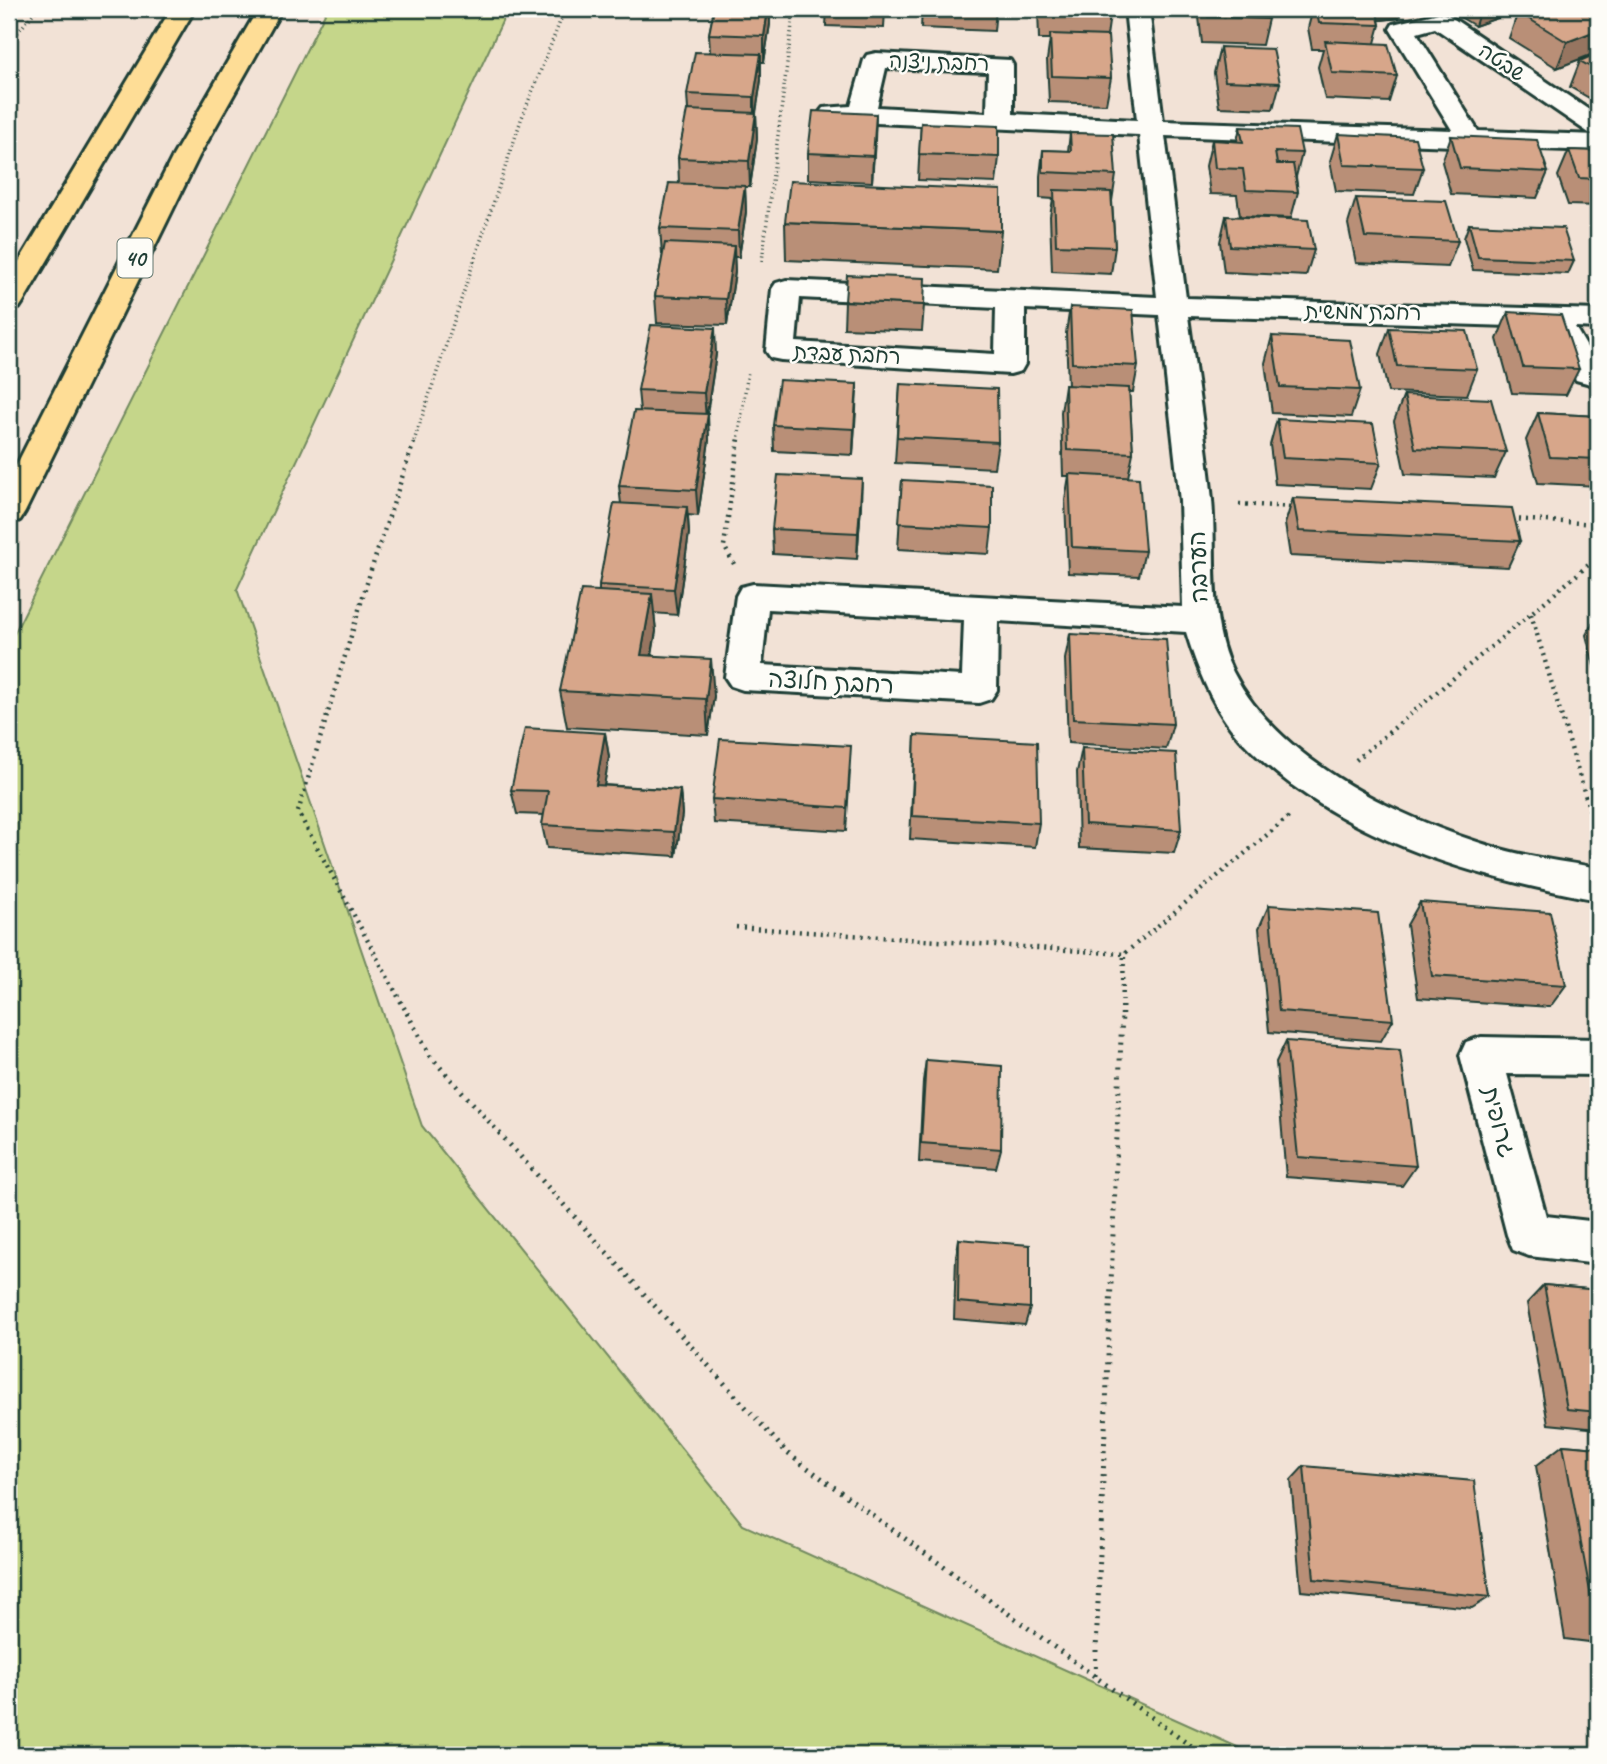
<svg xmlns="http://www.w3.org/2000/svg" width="1607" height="1764" font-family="Caveat,'Playpen Sans Hebrew',sans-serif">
<rect width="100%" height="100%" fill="#f2e2d6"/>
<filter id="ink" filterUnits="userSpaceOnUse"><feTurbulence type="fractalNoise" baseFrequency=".0143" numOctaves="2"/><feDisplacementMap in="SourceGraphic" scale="14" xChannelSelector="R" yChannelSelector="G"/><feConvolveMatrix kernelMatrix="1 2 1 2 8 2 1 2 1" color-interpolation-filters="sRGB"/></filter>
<g filter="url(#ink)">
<!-- green -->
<path fill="#c5d68a" stroke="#728a5f" stroke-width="2" d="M327,9H508L237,589L422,1126L743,1525L1255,1755H9V644Z"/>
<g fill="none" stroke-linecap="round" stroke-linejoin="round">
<!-- minor casing -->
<g stroke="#1f3d34" stroke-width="6">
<path id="minor" d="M1125,9H1149L1163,121L1452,130L1390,29L1393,24L1439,13L1448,15L1598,116V135L1589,133L1435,28L1417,33L1478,131L1598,135V151L1165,136L1186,298L1598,310V328L1575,327L1598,366V386L1576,380L1545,327L1188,316C1196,377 1206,439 1212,500C1217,556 1207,620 1233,672C1280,764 1405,821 1500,849C1532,858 1566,862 1598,868V900C1470,877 1333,837 1241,740C1214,712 1197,668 1186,632L998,621L997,690L991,699L979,703L743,690L731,686L725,677L736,596L741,587L753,584L1183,607L1180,501L1159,315L1025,309V364L1021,371L1010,374L781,360L771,358L766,351L772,289L776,283L786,280L1157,297L1139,135L832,121L823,118L819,113L823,108L851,106L864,60L867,55L876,53L1010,60L1013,65V114L1137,120ZM886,68L988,72L987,113L877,107ZM800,298L996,308L995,354L796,342ZM768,609L964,620L962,676L762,665Z
M1481,1037L1598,1039V1075L1507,1074L1546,1216L1598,1222V1264L1529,1256L1513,1250L1507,1235L1460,1055L1466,1042Z"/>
</g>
<!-- highway casing -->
<g stroke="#1f3d34" stroke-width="6">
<path id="highway" d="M171,9H195L23,302L19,308L9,311V278Z
M258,9H282L199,156L25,512L20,520L9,523V480L173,156Z"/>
</g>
<!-- path-far2 -->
<path stroke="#1f3d34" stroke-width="3.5" stroke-dasharray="1 3.5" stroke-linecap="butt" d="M9,43L37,9
M762,261L794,9
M414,441L521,120L565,9
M738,441L748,371"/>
<!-- path-far1 -->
<path stroke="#1f3d34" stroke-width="4.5" stroke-dasharray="2 5" stroke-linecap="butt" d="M1239,504L1293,507
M1512,519L1598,524
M734,564L724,546L739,439
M1531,614L1598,838
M1356,760L1598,557
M736,927L1124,954
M408,1015L298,812L370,573L415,439
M1122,1015L1124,954L1291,815"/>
<!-- path -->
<path stroke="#1f3d34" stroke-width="5" stroke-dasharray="2 6" stroke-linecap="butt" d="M407,1013L430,1056L787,1453L1203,1755
M1095,1676L1122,1013"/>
<!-- minor -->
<use href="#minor" fill="#fdfcf7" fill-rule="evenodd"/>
<!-- highway -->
<use href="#highway" fill="#fedd96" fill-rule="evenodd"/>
</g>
<!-- wall -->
<path fill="#b98f77" stroke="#1f3d34" stroke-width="2" d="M714,9H770V24L764,62H761V80L756,113L757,139L750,187H745L746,212L739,257H734L735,272L727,325L657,323L655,296L663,254H662L660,228L679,183L678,158L688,110L687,94L710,52L709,34Z
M827,9H885L884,28L826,26Z
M922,9H996L994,31L921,28Z
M1038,9H1110V15L1107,36L1111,78L1106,104L1049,102L1047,60L1050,39H1039Z
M1198,9H1266L1268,19L1262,45L1202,43Z
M1313,9H1402L1399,18L1379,20L1380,25L1375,43L1397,76L1389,102L1325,99L1318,67L1323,49H1312L1308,28Z
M1447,9H1517V11L1475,26Z
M1518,12L1598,52L1557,68L1509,38Z
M1220,47L1280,83L1273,109L1219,107L1214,73Z
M1598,53V103L1570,87L1580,61Z
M876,114L872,182L808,179V153Z
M921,123L999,157L996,183L918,180Z
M1240,127L1302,153L1296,177L1298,192L1291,218L1240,216L1237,195L1210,194L1206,166L1212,140L1237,141Z
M1070,133L1116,175L1112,201L1115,247L1111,274L1052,271L1050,216L1053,199L1040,198V176L1043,150L1068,151Z
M1338,134L1423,168L1414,194L1336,191L1330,161Z
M1451,136L1548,172L1537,198L1451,194L1442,162Z
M1569,150L1598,151V206L1568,205L1558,176Z
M1356,198L1458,241L1448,267L1356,263L1348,224Z
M1226,216L1314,250L1306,276L1224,272L1220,242Z
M785,222L1001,231L997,269L786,260Z
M1469,224L1574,261L1568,274L1473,270L1464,238Z
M1598,231V260L1593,244Z
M845,301L924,305L922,331L844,328Z
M1070,307L1138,366L1133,392H1129L1133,453L1128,477L1145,551L1139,576L1068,573L1065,500L1069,476H1063L1061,412L1065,385L1068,386L1066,333Z
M1508,312L1579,369L1566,395L1512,393L1497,339Z
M1389,328L1477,369L1467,395L1388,392L1380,354Z
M1272,336L1360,390L1351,417L1272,413L1265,363Z
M716,354L707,414L709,440L698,516L688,515L689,533L677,615L654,613L656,631L652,656L714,696L708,735L567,727L560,691L599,591V585L621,504L619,486L640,411L638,390Z
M857,384L853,455L774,451L773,425Z
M900,384L998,442L994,468L895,463Z
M1404,395L1506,452L1494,478L1405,474L1394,421Z
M1538,413L1598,416V486L1538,483L1526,440Z
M1277,419L1381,463L1371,489L1275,484L1270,445Z
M902,480L992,528L989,554L898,549Z
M1293,498L1520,541L1508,567L1290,556L1285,524Z
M861,505L857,559L773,554L772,529Z
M1598,613V682L1586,635Z
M1070,634L1173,724L1166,749L1068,743L1065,659Z
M605,733L609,757L604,785L680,790L682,814L676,856L547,848L542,825L544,815L517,814L511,790Z
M915,735L1039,823L1035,847L910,839Z
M1082,748L1181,830L1174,853L1079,848L1077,772Z
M850,771L846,831L714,823L712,799Z
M1420,902L1566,985L1550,1007L1418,998L1407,925Z
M1269,905L1393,1020L1381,1041L1269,1032L1259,928Z
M1286,1041L1416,1166L1402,1186L1286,1177L1276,1062Z
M926,1060L1001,1149L996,1168L919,1162L923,1081Z
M959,1239L1030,1308L1025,1325L954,1319L956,1257Z
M1544,1285L1598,1290V1429L1548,1424L1527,1303Z
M1563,1445L1598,1448V1643L1565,1639L1536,1466Z
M1304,1466L1490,1597L1472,1608L1301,1591L1291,1480Z"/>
<!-- shaded-wall -->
<path fill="#967461" stroke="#1f3d34" stroke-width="2" d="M768,9H770V24L764,62V36Z
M1350,9H1402L1399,18L1346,24Z
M1480,9H1517V11L1475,26Z
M1598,30V52L1557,68L1567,42Z
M761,54V80L754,123V97Z
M756,113L757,139L750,187L749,161Z
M876,114L875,140L872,182L873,156Z
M745,186L746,212L739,257L738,231Z
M734,246L735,272L727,325L726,299Z
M715,328L716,354L706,419L704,393Z
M857,384L856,410L853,455L854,429Z
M708,414L709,440L698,516L696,490Z
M862,479L861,505L857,559L858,533Z
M687,507L689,533L677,615L674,589Z
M652,594L656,631L645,692L641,655Z
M711,659L714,696L708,735L706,699Z
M605,733L609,757L600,809L596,785Z
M680,790L682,814L676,856L674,832Z"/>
<!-- building -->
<path fill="#d7a68a" stroke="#1f3d34" stroke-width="2" d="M714,9H768L764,36L709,34Z
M1042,9H1110V15L1042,13Z
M1206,9H1266L1268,19L1208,17Z
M1316,9H1376L1380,25L1319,23Z
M1529,9H1580L1598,19V30L1567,42L1518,12Z
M1050,34L1108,36L1111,78L1052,76Z
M1325,41L1388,44L1397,76L1332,73Z
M1220,47L1273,49L1280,83L1225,81Z
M695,52L761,54L754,97L687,94Z
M1598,53V71L1580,61Z
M687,110L756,113L749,161L678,158Z
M813,111L876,114L873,156L808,153Z
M921,123L999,126V157L919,154Z
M1240,127L1297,129L1302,153L1275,152L1277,164H1293L1298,192L1246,190L1243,169L1215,168L1212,140L1243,142Z
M1070,133L1113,134L1116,175L1043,172V150L1071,151Z
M1338,134L1415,138L1423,168L1344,165Z
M1451,136L1537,140L1548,172L1460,168Z
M1569,150L1598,151V179L1579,178Z
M790,181L1001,190V231L785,222Z
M669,183L745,186L738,231L660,228Z
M1054,190L1111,192L1115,247L1056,245Z
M1356,198L1446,201L1458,241L1365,237Z
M1226,216L1308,220L1314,250L1230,246Z
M1469,224L1563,228L1574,261L1478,257Z
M665,243L734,246L726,299L655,296Z
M847,275L925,278L924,305L845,301Z
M1070,307L1133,310L1138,366L1072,363Z
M1508,312L1561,315L1579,369L1523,367Z
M651,325L715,328L704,393L638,390Z
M1389,328L1467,331L1477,369L1397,366Z
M1272,336L1350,340L1360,390L1280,387Z
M779,380L857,384L854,429L773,425Z
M900,384L997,389L998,442L897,437Z
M1065,385L1129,388L1133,453L1067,450Z
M1404,395L1491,399L1506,452L1415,448Z
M634,411L708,414L696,490L619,486Z
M1538,413L1598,416V459L1550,457Z
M1277,419L1373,424L1381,463L1283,458Z
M1069,474L1139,478L1145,551L1072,547Z
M778,475L862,479L858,533L772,529Z
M902,480L992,485V528L899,523Z
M1293,498L1512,508L1520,541L1299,531Z
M614,503L687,507L674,589L599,585Z
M581,590L652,594L641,655L711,659L706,699L560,691Z
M1070,634L1166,639L1173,724L1073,719Z
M525,728L605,733L596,785L680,790L674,832L542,825L548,791L511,790Z
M915,735L1037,742L1039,823L912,816Z
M720,739L851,746L847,808L712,799Z
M1082,748L1176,753L1181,830L1085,824Z
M1420,902L1550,912L1566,985L1432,976Z
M1269,905L1378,913L1393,1020L1279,1011Z
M1286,1041L1400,1050L1416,1166L1298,1157Z
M926,1060L1002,1066L1001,1149L921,1143Z
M959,1239L1030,1245V1308L958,1302Z
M1544,1285L1598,1290V1412L1567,1409Z
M1563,1445L1598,1448V1624H1596Z
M1304,1466L1474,1481L1490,1597L1314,1579Z"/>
</g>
<g text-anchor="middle" stroke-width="5" stroke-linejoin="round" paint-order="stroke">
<!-- far-street labels -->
<g font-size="21" fill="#1f3d34" stroke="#fdfcf7">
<text transform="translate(939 62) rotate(2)" y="7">רחבת ניצנה</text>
<text transform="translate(1502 62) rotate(34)" y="7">שבטה</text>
<text transform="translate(1363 312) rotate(1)" y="7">רחבת ממשית</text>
<text transform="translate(847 354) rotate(3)" y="7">רחבת עבדת</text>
</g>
<!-- shield labels -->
<rect fill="#fdfcf7" stroke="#62766e" stroke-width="2" x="117.5" y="238.5" width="35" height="39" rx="5"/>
<g font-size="23" font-weight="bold" fill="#1f3d34">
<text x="135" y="266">40</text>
</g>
<!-- street labels -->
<g font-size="24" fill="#1f3d34" stroke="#fdfcf7">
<text transform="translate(1198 567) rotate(-92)" y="8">הערבה</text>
<text transform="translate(831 682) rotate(3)" y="8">רחבת חלוצה</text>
<text transform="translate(1499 1122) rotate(75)" y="8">גרופית</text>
</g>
</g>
<!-- margin -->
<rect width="1607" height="1764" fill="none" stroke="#fdfcf7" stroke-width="35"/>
<rect x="18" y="18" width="1572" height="1729" fill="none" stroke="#1f3d34" stroke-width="2.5" filter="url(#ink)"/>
</svg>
